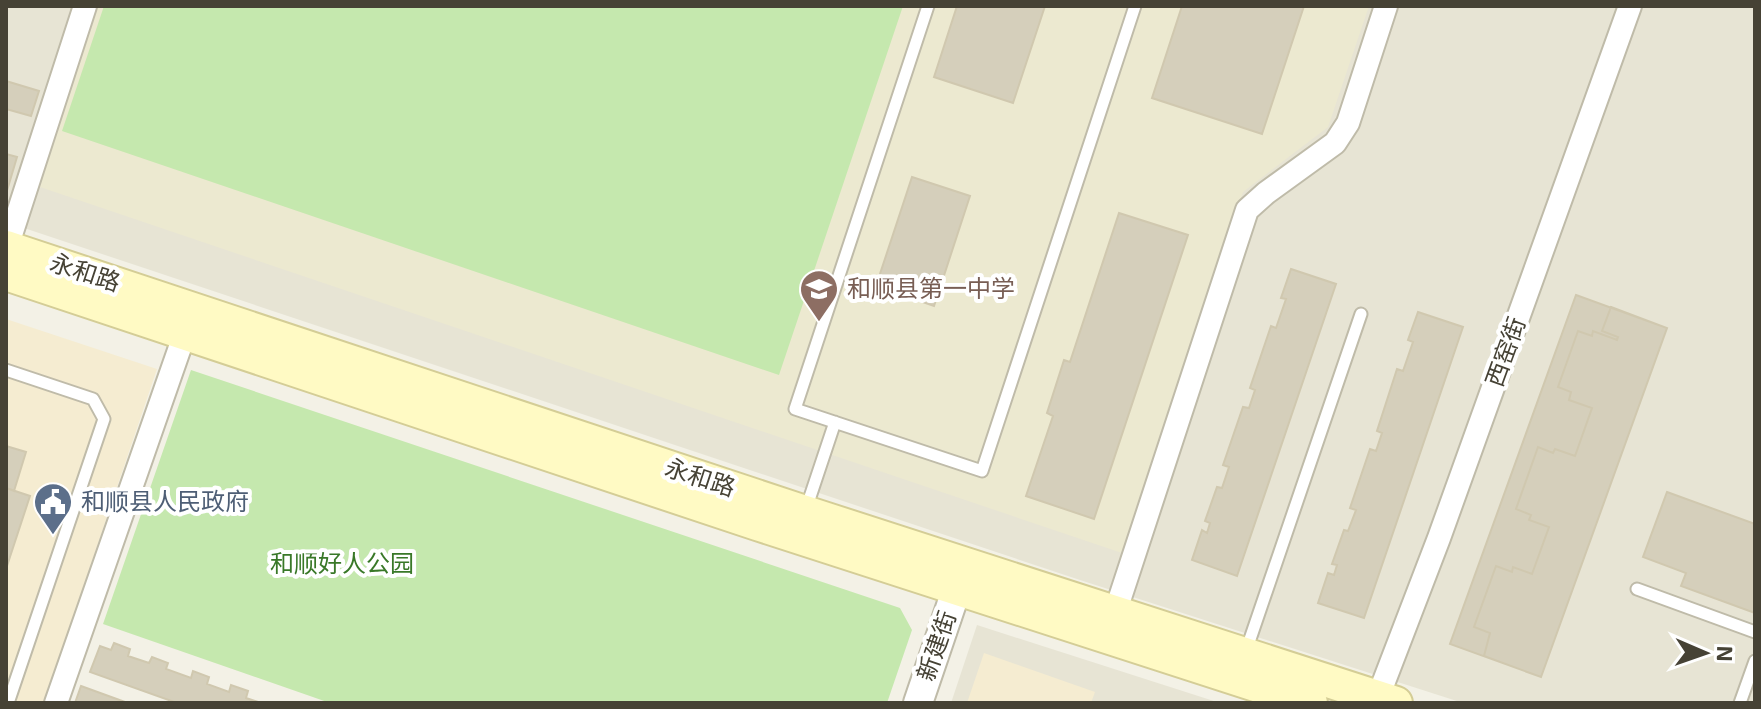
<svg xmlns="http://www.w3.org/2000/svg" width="1761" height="709" font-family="'Exo 2','Noto Sans SC',sans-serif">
<rect width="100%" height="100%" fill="#f3f1e6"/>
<!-- residential -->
<path fill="#e7e4d4" d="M6,6H1755V703H1463L1080,580L6,222Z
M977,625L1220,703H951Z"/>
<!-- commercial -->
<path fill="#f5ecd1" d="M6,319L157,369L44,703H6Z
M984,653L1095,692L1091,703H967Z"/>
<!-- education -->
<path fill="#ece9d0" d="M97,6H1369L1328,127L1243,192L1122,553L37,186Z"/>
<!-- green -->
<path fill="#c5e8ae" d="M104,6H903L779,375L62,131Z
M191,370L900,608L912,630L887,703H330L103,624Z"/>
<!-- building -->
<path fill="#d5cfbb" stroke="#d0c8af" stroke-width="2" d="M957,6H1045L1013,103L934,77Z
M1182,6H1304L1262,134L1152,98Z
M6,81L39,91L31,116L6,109Z
M6,154L17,157L6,194Z
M912,177L970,196L934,306L876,286Z
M1119,213L1188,235L1094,519L1026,496L1053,416L1047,413L1064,360L1070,362Z
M1291,269L1336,284L1237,576L1192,560L1202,530L1207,533L1210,523L1205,521L1217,487L1222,488L1229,467L1223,465L1243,407L1249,408L1255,390L1250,388L1271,326L1276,328L1286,299L1281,298Z
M1576,295L1667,328L1541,677L1450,644Z
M1611,307L1667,328L1541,677L1484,656L1490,633L1474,627L1496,566L1512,572L1513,567L1532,574L1549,527L1529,520L1531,515L1516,509L1538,447L1553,453L1555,449L1575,456L1592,408L1569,400L1571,392L1558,387L1578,331L1592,336L1593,331L1617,340L1618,337L1602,331Z
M1418,312L1463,327L1364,618L1318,603L1328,573L1334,575L1337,565L1332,564L1344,530L1348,531L1356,510L1350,508L1370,449L1376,451L1382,433L1377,431L1397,369L1403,371L1413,342L1408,340Z
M6,446L26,452L14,491L6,488Z
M6,488L30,496L6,569Z
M1667,492L1755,524V613L1681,586L1686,573L1643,557Z
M114,643L130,649L128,656L149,663L152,657L168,663L166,669L191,678L193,671L209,677L207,684L229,692L231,685L248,691L246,698L261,703H177L90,672L100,646L111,650Z
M81,686L125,702V703H75Z"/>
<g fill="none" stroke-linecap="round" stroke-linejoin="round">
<!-- service casing -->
<g stroke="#bfbba9" stroke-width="15">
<path id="service" d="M928,6L795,409L982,471L1135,6
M6,370L93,399L104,419L8,703
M806,509L835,422
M1637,589L1755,632
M1246,651L1361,314
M1740,703L1755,661"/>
</g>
<!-- minor casing -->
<g stroke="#bfbba9" stroke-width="26">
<path id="minor" d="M7,247L85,6
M1115,613L1247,210L1266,193L1335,143L1348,123L1386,6
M1378,697L1439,538L1630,6
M56,703L185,333"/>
</g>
<!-- tertiary casing -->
<g stroke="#bfbba9" stroke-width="32">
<path id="tertiary" d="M918,703L957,588"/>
</g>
<!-- secondary casing -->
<g stroke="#d4cd96" stroke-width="36">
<path id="secondary" d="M6,247L805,512L1396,703
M6,274L757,524L1311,703"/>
</g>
<!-- service -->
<use href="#service" stroke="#fff" stroke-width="11"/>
<!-- minor -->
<use href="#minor" stroke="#fff" stroke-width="22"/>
<!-- tertiary -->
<use href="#tertiary" stroke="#fff" stroke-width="28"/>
<!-- secondary -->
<use href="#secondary" stroke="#fffac4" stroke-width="32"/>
</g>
<!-- icons -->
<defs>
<g id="school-pin" transform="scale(2)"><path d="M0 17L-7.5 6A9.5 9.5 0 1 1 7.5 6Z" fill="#8d6e63" stroke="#fff"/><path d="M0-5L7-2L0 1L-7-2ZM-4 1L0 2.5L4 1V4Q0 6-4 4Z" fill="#fff"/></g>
<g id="civic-pin" transform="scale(2)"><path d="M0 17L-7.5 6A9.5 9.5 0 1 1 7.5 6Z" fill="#5c6f8a" stroke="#fff"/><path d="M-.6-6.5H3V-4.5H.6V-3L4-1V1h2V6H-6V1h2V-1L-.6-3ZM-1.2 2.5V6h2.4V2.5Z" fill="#fff"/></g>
</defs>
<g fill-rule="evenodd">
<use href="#school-pin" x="819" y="289"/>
<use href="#civic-pin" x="53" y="502"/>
</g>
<g text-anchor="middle" stroke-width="8" stroke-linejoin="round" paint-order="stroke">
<!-- street labels -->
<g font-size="24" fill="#464235" stroke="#fff">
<text transform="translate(85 273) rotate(18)" y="8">永和路</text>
<text transform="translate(1506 352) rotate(-70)" y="8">西窑街</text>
<text transform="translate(700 478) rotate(18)" y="8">永和路</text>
<text transform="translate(937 646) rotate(-71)" y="8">新建街</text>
</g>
<!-- education labels -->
<g font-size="24" fill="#785e54" stroke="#fff" text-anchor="start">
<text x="847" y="297">和顺县第一中学</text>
</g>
<!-- service labels -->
<g font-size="24" fill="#4e5e75" stroke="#fff" text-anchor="start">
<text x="81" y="510">和顺县人民政府</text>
</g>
<!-- park labels -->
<g font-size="24" fill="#397828" stroke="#fff">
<text x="342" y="572">和顺好人公园</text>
</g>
</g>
<!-- border -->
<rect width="1761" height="709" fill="none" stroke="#464235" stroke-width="16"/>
<!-- north arrow -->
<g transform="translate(1705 653) rotate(92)" stroke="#ffffff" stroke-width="6" paint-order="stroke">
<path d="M0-6L14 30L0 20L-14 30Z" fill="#464235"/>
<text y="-12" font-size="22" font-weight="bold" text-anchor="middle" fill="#464235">N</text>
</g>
</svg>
